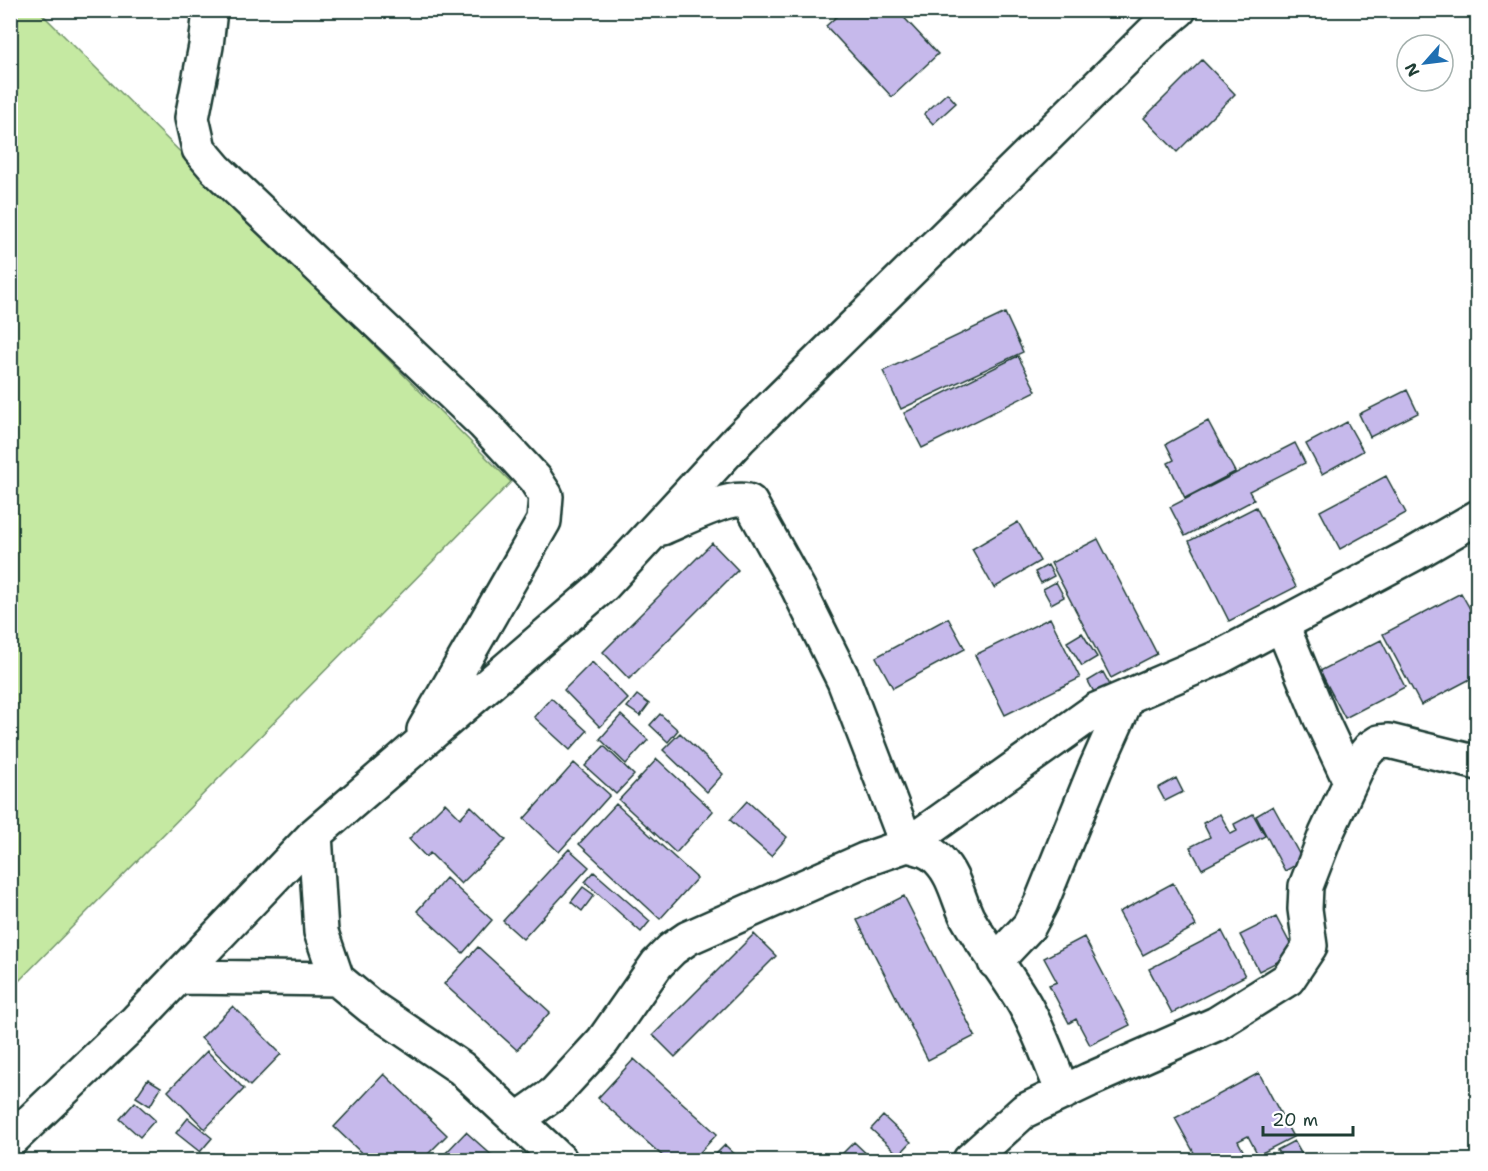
<svg xmlns="http://www.w3.org/2000/svg" width="1488" height="1171" font-family="'Shantell Sans',sans-serif">
<rect width="100%" height="100%" fill="#fff"/>
<filter id="ink" filterUnits="userSpaceOnUse"><feTurbulence type="fractalNoise" baseFrequency=".0167" numOctaves="2"/><feDisplacementMap in="SourceGraphic" scale="12" xChannelSelector="R" yChannelSelector="G"/><feConvolveMatrix kernelMatrix="1 2 1 2 8 2 1 2 1" color-interpolation-filters="sRGB"/></filter>
<g filter="url(#ink)">
<!-- green -->
<path fill="#c5e9a2" stroke="#72936b" stroke-width="1.5" d="M38,10L511,482L11,989L10,11Z"/>
<!-- building -->
<path fill="#c6b9eb" stroke="#1f3d34" stroke-width="1.5" d="M844,10H897L938,54L892,97L826,26Z
M1202,60L1235,94L1177,152L1144,118Z
M947,93L956,103L933,124L924,114Z
M1005,313L1023,352L901,409L883,371Z
M1018,356L1036,391L922,448L904,413Z
M1407,390L1418,413L1370,437L1359,414Z
M1208,421L1235,472L1185,498L1168,463L1174,460L1166,444Z
M1347,422L1363,451L1322,474L1306,444Z
M1295,443L1305,463L1249,491L1254,500L1185,536L1170,507Z
M1386,476L1406,513L1340,549L1320,511Z
M1256,507L1296,587L1229,621L1189,541Z
M1018,522L1040,561L994,588L972,549Z
M1098,539L1157,654L1111,678L1051,563Z
M712,543L738,570L629,679L603,652Z
M1048,565L1054,576L1041,583L1035,572Z
M1056,582L1064,597L1051,604L1043,589Z
M1461,593L1478,623V675L1421,705L1383,634Z
M948,618L965,649L893,688L876,657Z
M1050,618L1080,678L1005,715L975,655Z
M1082,633L1097,657L1082,666L1067,642Z
M1381,640L1405,687L1345,718L1320,671Z
M592,662L628,699L600,727L564,690Z
M1103,672L1110,685L1095,694L1088,681Z
M637,695L649,704L640,716L627,707Z
M551,698L587,731L570,750L534,717Z
M660,714L678,730L668,742L650,725Z
M621,715L648,740L626,764L600,739Z
M680,733L723,774L707,792L663,750Z
M604,746L634,775L616,794L585,766Z
M657,759L713,811L676,853L619,800Z
M574,763L610,795L559,852L524,819Z
M1176,778L1183,792L1165,801L1158,788Z
M747,801L787,837L771,856L730,820Z
M445,803L460,818L471,806L506,840L461,884L430,853L426,857L409,839Z
M616,804L697,878L660,919L579,844Z
M1273,806L1303,861L1285,871L1256,816Z
M1220,814L1231,834L1237,831L1234,824L1253,814L1265,836L1202,869L1190,847L1210,837L1203,823Z
M569,849L589,867L523,939L503,921Z
M594,872L650,921L641,932L585,882Z
M446,878L492,920L463,953L417,911Z
M1173,883L1196,926L1143,955L1119,912Z
M583,887L594,895L582,911L571,902Z
M904,896L975,1036L928,1060L857,920Z
M1276,917L1295,953L1259,971L1240,935Z
M1222,931L1245,976L1172,1013L1149,969Z
M754,934L776,956L675,1057L653,1035Z
M1084,937L1130,1025L1090,1045L1076,1019L1069,1023L1049,985L1057,982L1044,958Z
M478,947L550,1012L517,1050L444,984Z
M233,1006L281,1054L250,1086L201,1038Z
M207,1051L244,1089L205,1129L168,1091Z
M634,1059L717,1134L693,1160H667L598,1098Z
M1259,1073L1293,1137L1258,1155L1248,1136L1238,1141L1248,1160H1198L1175,1118Z
M384,1074L447,1135L422,1160H369L334,1127Z
M148,1079L161,1087L150,1106L136,1097Z
M135,1102L155,1120L140,1137L120,1119Z
M883,1116L911,1142L899,1155L871,1129Z
M188,1118L212,1138L200,1152L176,1133Z
M466,1132L497,1160H439Z
M1294,1141L1305,1160H1278L1282,1158L1277,1150Z
M854,1142L873,1160H836Z
M725,1145L741,1160H710Z"/>
<g fill="none" stroke-linecap="round" stroke-linejoin="round">
<!-- minor casing -->
<g stroke="#1f3d34" stroke-width="38">
<path id="minor" d="M210,10L206,46L192,118L199,149L216,169L484,424L535,479L546,496L544,521L424,730
M662,528C682,520 732,493 750,502L798,588L844,681L907,845
M1282,625L1320,717L1350,781
M315,834L321,932L337,979
M907,845C919,848 930,850 939,860C954,875 958,898 967,917C985,949 1010,977 1027,1009C1041,1035 1052,1065 1063,1093
M995,962L1029,926L1041,903L1095,770L1128,696
M179,977L337,979L371,1007L461,1068L560,1160
M517,1120L555,1093L603,1041L657,964L672,949L688,938L864,860L907,845L1096,710L1220,657L1414,554L1478,517
M10,1141L136,1021L315,834L603,586L739,439L1155,30L1179,10
M970,1160L1024,1111L1089,1080L1216,1024L1288,979L1310,946L1305,909L1306,886L1326,834L1361,759L1370,748L1379,742L1389,741L1478,763"/>
</g>
<!-- minor -->
<use href="#minor" stroke="#fff" stroke-width="33"/>
</g>
</g>
<!-- margin -->
<rect width="1488" height="1171" fill="none" stroke="#fff" stroke-width="36"/>
<rect x="18" y="18" width="1452" height="1135" fill="none" stroke="#1f3d34" stroke-width="2" filter="url(#ink)"/>
<!-- north arrow -->
<g transform="translate(1425 63) rotate(242)"><circle r="28" fill="#ffffff" stroke="#a5b1ae" stroke-width="1.5"/>
<path d="M0-4.5L10 22L0 15L-10 22Z" fill="#1f6fb2"/>
<text y="-9" font-size="16" font-weight="bold" text-anchor="middle" fill="#1f3d34">N</text>
</g>
<!-- scale -->
<path d="M1263 1126v9h90v-9" fill="none" stroke="#1f3d34" stroke-width="3"/>
<text x="1272" y="1126" font-size="18" fill="#1f3d34" stroke="#ffffff" stroke-width="4.5" paint-order="stroke">20 m</text>
</svg>
